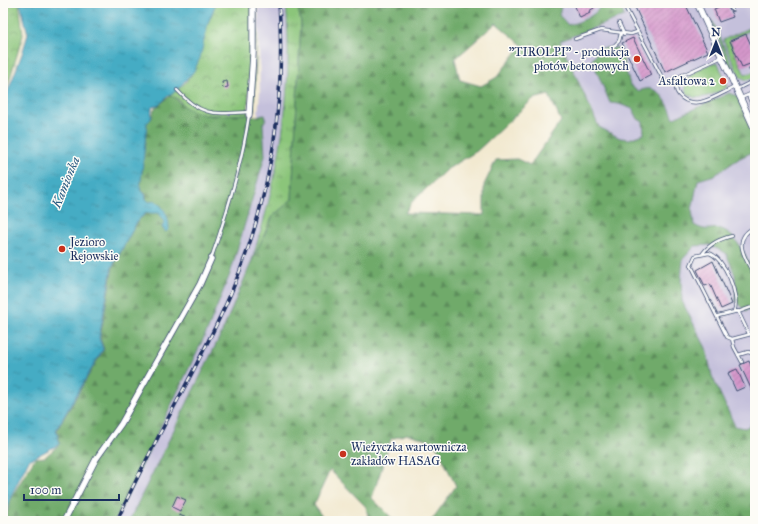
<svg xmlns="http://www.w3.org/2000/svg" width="758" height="524" font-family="'IM FELL Great Primer',serif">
<defs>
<pattern id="grass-tufts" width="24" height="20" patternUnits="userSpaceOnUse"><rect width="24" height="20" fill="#8bc57a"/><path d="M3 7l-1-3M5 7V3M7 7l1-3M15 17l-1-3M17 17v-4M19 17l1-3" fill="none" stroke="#71a067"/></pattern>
<pattern id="forest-firs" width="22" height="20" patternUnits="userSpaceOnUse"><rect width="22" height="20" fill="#70aa6a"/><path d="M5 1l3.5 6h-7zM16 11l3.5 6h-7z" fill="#5b8b5a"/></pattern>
<pattern id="park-crowns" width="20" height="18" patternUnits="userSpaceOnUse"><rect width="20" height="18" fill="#8bc57a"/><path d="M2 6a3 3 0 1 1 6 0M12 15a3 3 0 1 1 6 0" fill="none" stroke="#71a067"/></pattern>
<pattern id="water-ripples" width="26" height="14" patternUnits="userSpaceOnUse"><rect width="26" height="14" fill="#45acc4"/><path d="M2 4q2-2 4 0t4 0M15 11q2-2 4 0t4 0" fill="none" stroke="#398ca2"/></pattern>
<pattern id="building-hatch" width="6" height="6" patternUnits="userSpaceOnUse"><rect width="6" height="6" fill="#d597cb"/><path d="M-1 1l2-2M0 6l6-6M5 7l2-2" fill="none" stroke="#ac7ca8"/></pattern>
</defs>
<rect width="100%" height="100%" fill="#fdfcf7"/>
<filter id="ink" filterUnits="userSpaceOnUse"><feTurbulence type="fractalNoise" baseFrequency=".025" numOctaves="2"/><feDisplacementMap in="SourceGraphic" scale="8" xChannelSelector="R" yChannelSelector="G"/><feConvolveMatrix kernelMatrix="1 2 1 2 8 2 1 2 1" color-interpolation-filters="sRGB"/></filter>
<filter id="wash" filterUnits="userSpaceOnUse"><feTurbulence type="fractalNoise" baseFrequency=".012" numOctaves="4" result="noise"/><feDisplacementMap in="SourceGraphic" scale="16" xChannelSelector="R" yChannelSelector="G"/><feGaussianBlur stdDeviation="0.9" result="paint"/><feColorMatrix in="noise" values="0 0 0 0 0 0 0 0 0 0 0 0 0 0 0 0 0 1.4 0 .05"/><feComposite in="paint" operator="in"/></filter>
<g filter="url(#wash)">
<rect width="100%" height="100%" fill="#f2e9d0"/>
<!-- industrial -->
<path fill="#c4c0db" d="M258,3H318L297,233L161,521H79L255,144L260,93Z
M543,3H755V471L660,260Z"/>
<!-- grass -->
<path fill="url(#grass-tufts)" stroke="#537a6c" d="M255,3L257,35L254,111L251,113L256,48Z
M286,3H297L301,22L292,200L273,216L251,263C279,175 294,96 286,3Z
M708,20L713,22L736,74L733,75L712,23Z
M755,25V28L729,40L745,75L755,71V77L747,80L740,77L723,40Z
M718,63L724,78L721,80L723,84L726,82L728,86L726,88C716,94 687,107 685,86C687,73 705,64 718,63Z"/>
<!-- forest -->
<path fill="url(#forest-firs)" stroke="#466c64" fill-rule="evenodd" d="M297,3H562L559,15L568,25C580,22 594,17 601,6L615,3L622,9L624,16L560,41L599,127L620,138L629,139L644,134L643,122L638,119L633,109L619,104L610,103L592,60L600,48H617L622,55L630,85L639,91C659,82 667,102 674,118L729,93L737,96L755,136V151L740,158L715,175L698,180L692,210L694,225C709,234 712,225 724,230C737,236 753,267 755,281C756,289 755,298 755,306L746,311L736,301L735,275L726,253L709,245L695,246L683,259L681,279L682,301L706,348L712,376L735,426L745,428L755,422V521H431L456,486L434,441L407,434L391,439L372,498L395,521H369L366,507L330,470L314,505L325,521H129L222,332L251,263L273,216L292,199L301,22ZM496,23L522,45L497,77L481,86L460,80L455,59ZM549,95L561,121L530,165L517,159L496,160L484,185V215L405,213L411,203L446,170L477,151L533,99Z
M170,96H174L180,103L206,115L248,114L250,117L265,115L266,119L263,124L265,156L230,274L208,329L115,521H5L12,496L35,458L45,457L60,444L57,430L104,349L100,338L113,267L138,220L146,214V194L140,190L147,123L152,118L154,109Z"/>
<!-- park -->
<path fill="url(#park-crowns)" stroke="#537a6c" d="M3,3H19L23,35L3,101Z
M216,3H252L248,114L204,115L186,108L177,98L170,96V94C195,81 198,61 204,35C207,24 212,14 216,3Z"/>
<!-- water -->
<path fill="url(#water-ripples)" stroke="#306e91" d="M20,3H216L208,23L200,58L194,71L176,91L170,94L159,105L152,107L151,119L147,123L140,190L145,194L146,199L149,202L156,201C165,209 169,217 169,229L166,232L162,228L164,222L159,213H146L138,220L112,267L99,338L103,349L56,430L60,444L29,460L11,496L3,521V104L22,54L28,34Z"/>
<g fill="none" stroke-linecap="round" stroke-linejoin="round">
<!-- stream -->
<path stroke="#45acc4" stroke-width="2" d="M3,97L6,98"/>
</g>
<g id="blocks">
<!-- building -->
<path fill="url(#building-hatch)" d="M576,3H594V8L589,11L590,13L580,18L574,4Z
M633,3H685L708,52L665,72Z
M717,3H726L733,17L719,22L714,9L719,7Z
M746,34L755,54V62L742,67L730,41Z
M633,38L651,75L640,81L622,43Z
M227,81L228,87L223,88L222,82Z
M755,234V245L751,236Z
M713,261L732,304L721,309L710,284L705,286L697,270Z
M749,361L755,375V397L740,365Z
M737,369L745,387L736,391L728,373Z
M177,496L186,500L180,511L172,507Z
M179,515L187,518L185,521L178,519Z"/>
</g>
</g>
<g filter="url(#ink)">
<use href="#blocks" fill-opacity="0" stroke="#3b4b6f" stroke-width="1"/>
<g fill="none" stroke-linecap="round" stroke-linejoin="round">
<!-- service casing -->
<g stroke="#3b4b6f" stroke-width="4">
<path id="service" d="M623,3L665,83L722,57
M729,3L732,10
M619,23L624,34
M575,39L601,30L631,34L637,32
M614,46L619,41L621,33
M750,69L755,66
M679,78C676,83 674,89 679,95C694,113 719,94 735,87
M737,89L755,80
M177,90C201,117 215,114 248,112
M748,95L755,112
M741,98L755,92
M755,227C730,239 746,259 755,277
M703,253C711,243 720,239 732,236
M211,259C227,213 242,164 249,115
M734,311C741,297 724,257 709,253L695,256L691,265L727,337L732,339L755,333
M738,312L755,306
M718,316L738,311L749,334
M732,339L734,347L742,362
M738,355L748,352L755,354"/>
</g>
<!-- minor casing -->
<g stroke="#3b4b6f" stroke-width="7">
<path id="minor" d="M697,3L755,130
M249,115L253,54V3
M64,521L96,459L121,424L200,284L211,259"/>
</g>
<!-- service -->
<use href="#service" stroke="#fff" stroke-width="2.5"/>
<!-- minor -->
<use href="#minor" stroke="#fff" stroke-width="5.5"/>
<!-- rail casing -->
<g stroke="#1b2f5e" stroke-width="3.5">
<path id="rail" d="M117,521C151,443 197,371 231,293C270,201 286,103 279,3"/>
</g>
<!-- rail -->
<use href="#rail" stroke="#fdfcf7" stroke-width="2" stroke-dasharray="6" stroke-linecap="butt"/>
</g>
</g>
<!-- markers -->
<g fill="#c8321e" stroke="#fdfcf7" stroke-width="1.5">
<circle cx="637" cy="59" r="4"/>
<circle cx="723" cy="81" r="4"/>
<circle cx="62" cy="249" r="4"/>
<circle cx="343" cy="454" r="4"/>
</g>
<g text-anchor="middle" stroke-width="3" stroke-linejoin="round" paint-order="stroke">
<!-- poi labels -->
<g font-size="12" fill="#1b2f5e" stroke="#fdfcf7" text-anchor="end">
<text x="629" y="56">"TIROLPI" - produkcja<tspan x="629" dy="14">płotów betonowych</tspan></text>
<text x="715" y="85">Asfaltowa 2</text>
<text x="70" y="246" text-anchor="start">Jezioro<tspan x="70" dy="14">Rejowskie</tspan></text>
<text x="351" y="451" text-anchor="start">Wieżyczka wartownicza<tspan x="351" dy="14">zakładów HASAG</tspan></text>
</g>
<!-- water labels -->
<g font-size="13" font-style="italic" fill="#2a5b82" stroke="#fdfcf7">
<text transform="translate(65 182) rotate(-68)" y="5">Kamionka</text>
</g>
</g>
<!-- margin -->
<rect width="758" height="524" fill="none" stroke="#fdfcf7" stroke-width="16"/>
<!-- north arrow -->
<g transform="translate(716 42)" stroke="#fdfcf7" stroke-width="3" paint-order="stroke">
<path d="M0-3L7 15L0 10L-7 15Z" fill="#1b2f5e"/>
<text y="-6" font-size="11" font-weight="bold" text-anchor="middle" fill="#1b2f5e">N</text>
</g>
<!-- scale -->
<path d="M24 494v6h95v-6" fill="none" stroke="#1b2f5e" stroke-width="2"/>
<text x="30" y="494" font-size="12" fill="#1b2f5e" stroke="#fdfcf7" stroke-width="3" paint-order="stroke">100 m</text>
</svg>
